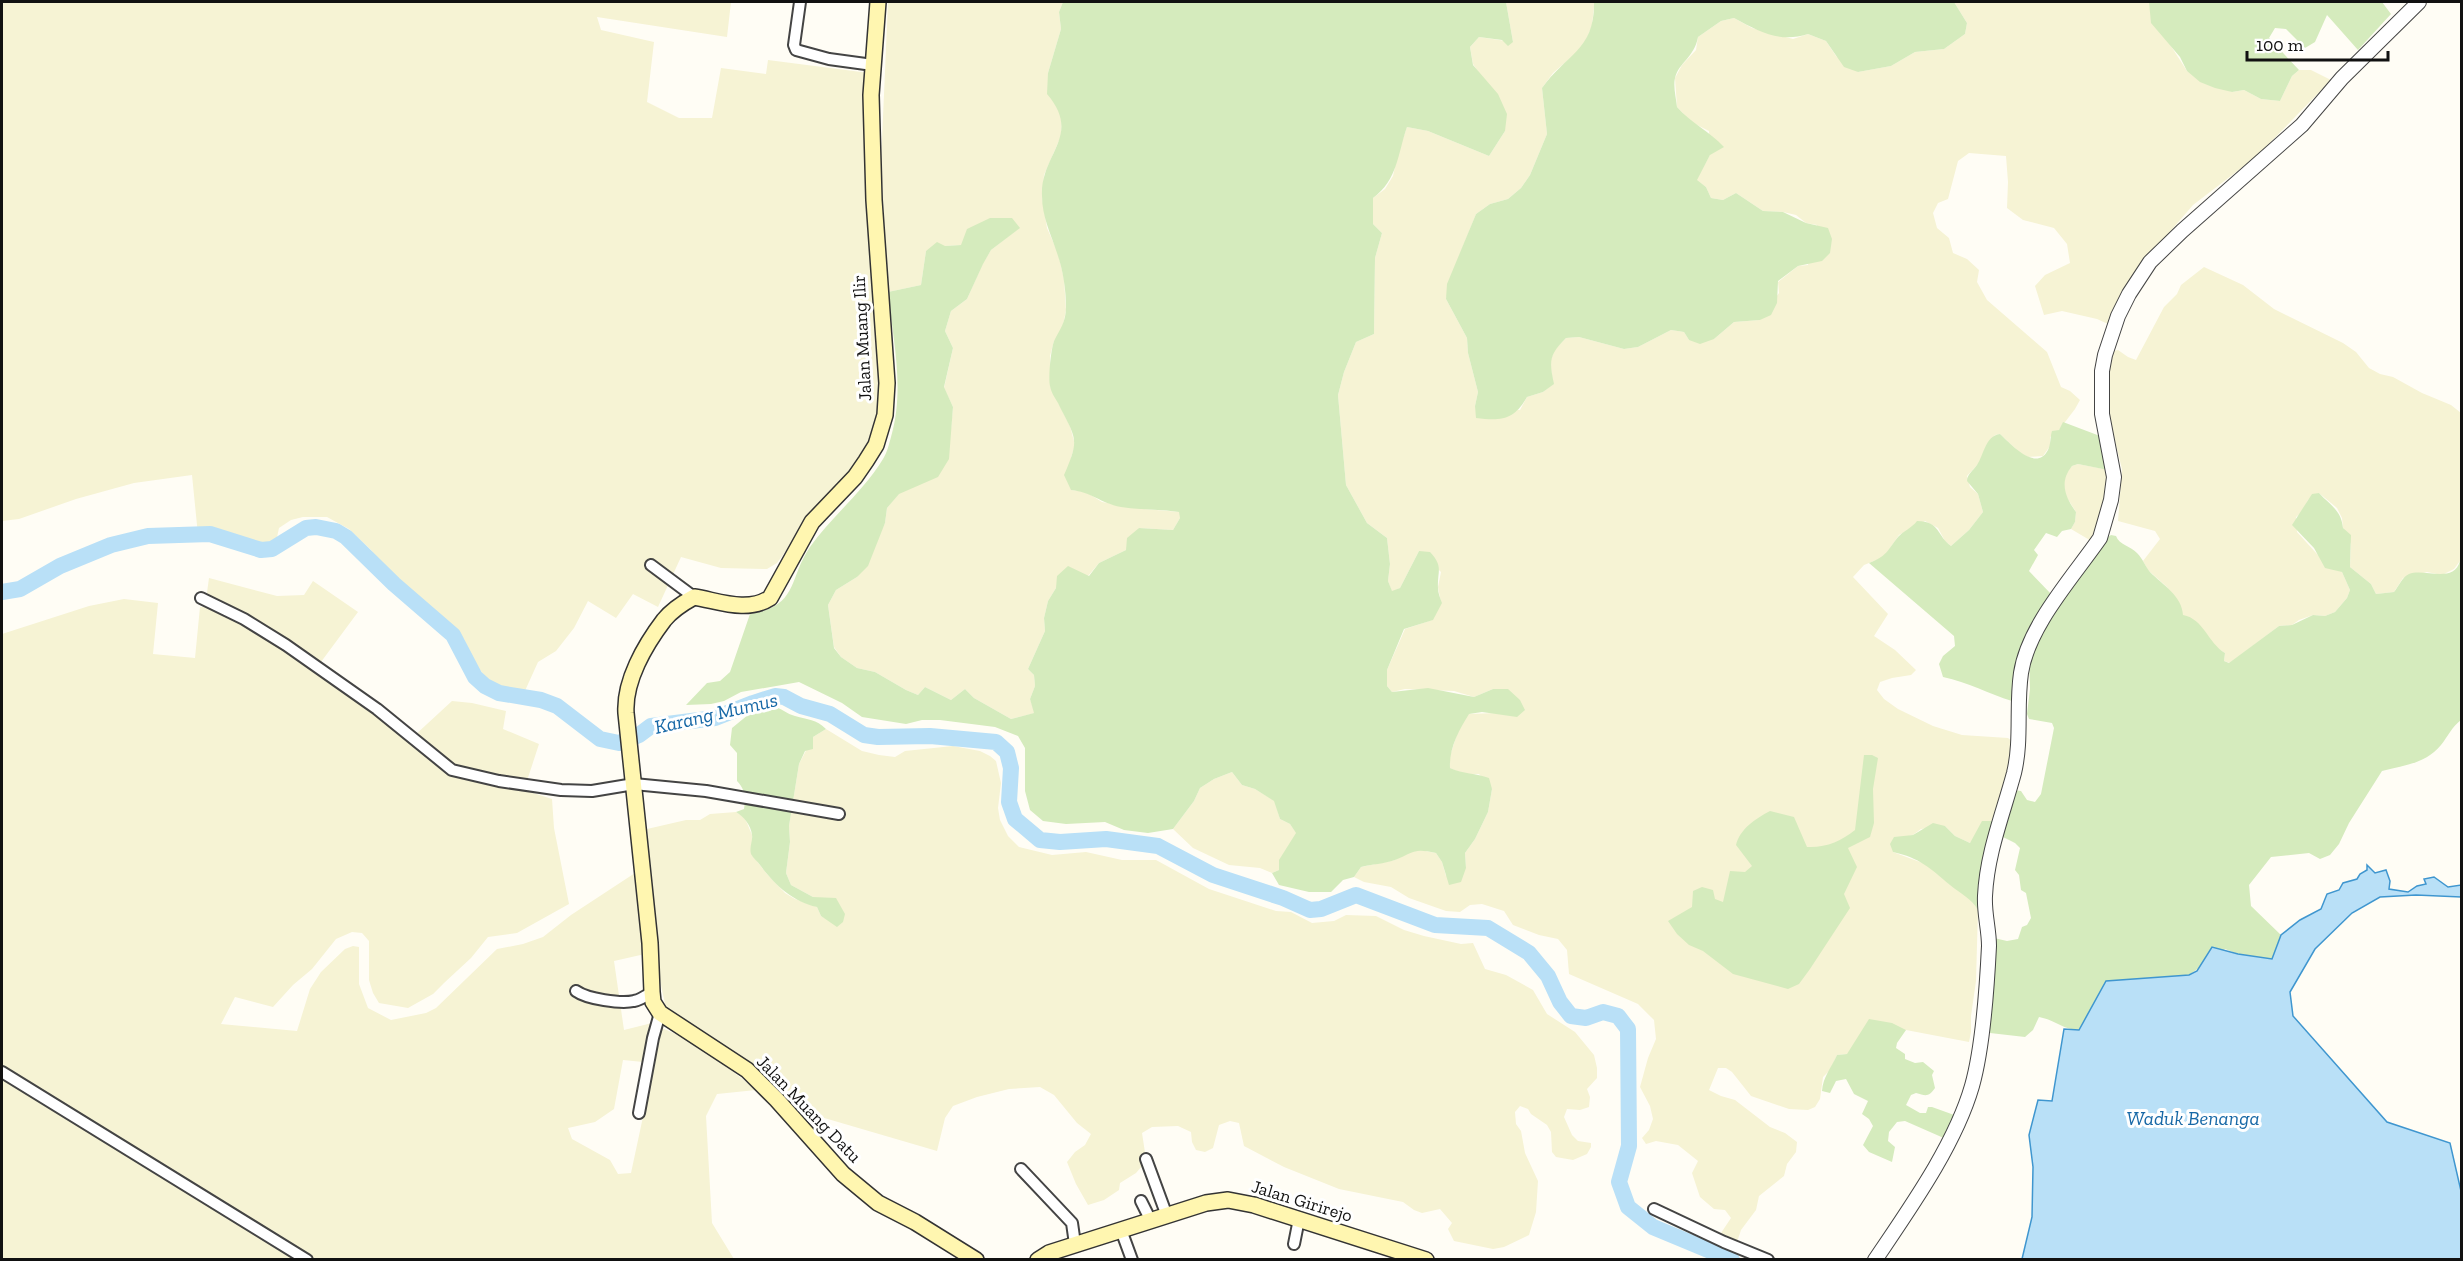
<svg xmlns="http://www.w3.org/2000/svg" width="2463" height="1261" font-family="'Zilla Slab',serif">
<rect width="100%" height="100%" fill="#fffdf5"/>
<!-- farmland -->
<path fill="#f6f3d4" d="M2,2H731L727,37L597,17L601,30L654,42L647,102L679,118H712L721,68L766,74L768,60L869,73L875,323L880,349L879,412L873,445L793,541L777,563L767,569L721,568L681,557L658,607L633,594L616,618L588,601L574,628L556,651L538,662L524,693L494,687L475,664L464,639L456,631L404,588L386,570L371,550L349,529L327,517H303L291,520L279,528L276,542L270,544L255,543L228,534L198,535L192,475L134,483L76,499L19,519L2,521Z
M888,2H1063L1059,12L1061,29L1048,73L1056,105L1062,117L1061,136L1044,175L1042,197L1047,228L1058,253L1064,279L1066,310L1062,331L1054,341L1050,356V386L1070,426L1075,445L1071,458V490L1086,492L1102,502L1144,509L1180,512V518L1173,530L1139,528L1126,550L1099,563L1088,576L1056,588L1048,601L1044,618L1045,631L1028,669L1034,675L1035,686L1030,699L1035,713L1011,719L974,698L965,689L951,700L925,687L918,695L906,690L875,672L857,668L841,657L834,647L828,605L836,590L857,577L885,523L887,508L899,493L917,485L951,429L953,407L944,388L953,348L945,331L951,311L967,299L983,263L991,250L1019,228L962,245L945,246L926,251L921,285L888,292L881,163Z
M1506,2H1594V6L1592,26L1583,47L1553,73L1542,88L1547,134L1530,175L1521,188L1508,199L1490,204L1476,214L1456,264L1446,299L1467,338L1468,353L1478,392L1475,406L1520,410L1527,397L1543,392L1553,384L1550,362L1554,350L1566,338L1579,337L1624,349L1638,347L1671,330L1684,332L1689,340L1714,339L1734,322L1760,320L1779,293L1778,282L1798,266L1808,265L1817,225L1806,223L1796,215L1783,212L1763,211L1736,193L1723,200L1711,198L1706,187L1696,180L1710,155L1709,131L1691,122L1677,107L1675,78L1682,65L1696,50L1698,37L1721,21L1734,18L1752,28L1793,39L1808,34L1826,41L1836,56L1858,72L1891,66L1915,52L1944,49L1965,34L1967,23L1954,2H2149L2169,43L2187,71L2232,92L2244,90L2261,99L2280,101L2292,76L2299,70H2311L2331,80L2257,156L2193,205L2149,256L2108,324L2097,319L2062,311L2044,315L2035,286L2045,275L2070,263L2067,244L2054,228L2023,220L2007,208L2008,182L2006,156L1969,153L1958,161L1948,199L1938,203L1933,213L1937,228L1949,238L1953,253L1967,259L1979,270L1977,282L1987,300L2047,352L2061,387L2070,391L2080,400L2075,409L2059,430L2050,437V446L2043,456L2028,457L2020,453L2000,434L1995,435L1986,446L1980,462L1967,476L1970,487L1978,494L1983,512L1969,530L1951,546L1945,541L1938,528L1925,521L1899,535L1884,557L1864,565L1853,577L1888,614L1874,636L1895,650L1916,670L1911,675L1892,678L1880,682L1877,690L1884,699L1898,709L1933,726L1962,735L2008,738L2013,742L2015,751L1998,815L1970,843L1955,836L1945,826L1921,829L1913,835L1904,837H1894L1893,852L1928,865L1948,883L1972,899L1978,910L1976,981L1971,1016V1032L1969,1042L1906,1030L1847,1054L1837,1055L1830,1070L1823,1077L1820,1099L1815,1107L1808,1110L1789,1109L1751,1096L1732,1072L1726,1068H1718L1709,1090L1721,1096L1735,1100L1770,1127L1785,1133L1797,1142L1796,1152L1787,1164L1784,1176L1759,1196L1756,1210L1741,1230L1737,1242L1721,1233L1731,1218L1725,1210L1714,1209L1700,1197L1692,1173L1698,1161L1678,1145L1656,1141L1646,1144L1642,1138L1649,1130L1653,1119L1650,1106L1640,1087L1648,1058L1656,1039L1654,1020L1638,1004L1569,974L1567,950L1558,939L1539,935L1513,925L1504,911L1482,904L1470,905L1460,912L1446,911L1409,898L1391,887L1364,882L1354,877L1361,867L1395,860L1406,853L1420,850L1436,853L1442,862L1446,876L1466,868L1465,853L1475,839L1488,812L1492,789L1479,774H1462L1450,768V756L1459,728L1468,714L1497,713L1493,689L1474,697L1454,691L1405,689L1392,692L1387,686V670L1405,629L1432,620L1441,603L1438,587L1441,572L1419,551L1400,588L1392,592L1388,581L1390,564L1387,538L1367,523L1346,485L1338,395L1344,372L1356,342L1374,334L1375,258L1382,233L1373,224V198L1385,189L1393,176L1398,153L1407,127L1428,131L1489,156L1505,131L1479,73L1473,64L1470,47L1479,37L1513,42Z
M2204,267L2243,285L2274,309L2343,343L2356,352L2369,368L2380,374L2393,377L2422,393L2451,405L2461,413L2462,542L2460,561L2454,569L2442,575L2427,572L2403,578L2394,592L2376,594L2371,584L2350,567L2351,544L2343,528L2342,518L2337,508L2319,493L2308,500L2302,512L2296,517L2297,532L2317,554L2342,572L2350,590L2347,598L2335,612L2325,616L2313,615L2299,620L2292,625L2279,626L2230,663L2224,661L2225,653L2215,647L2183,616L2167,587L2148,570L2143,561L2160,539L2155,531L2118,521L2122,469L2108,413V368L2113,351L2118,350L2128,357L2136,360L2164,307L2177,294L2181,285Z
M2078,464L2109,470L2112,477L2093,542L2071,529L2075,522L2076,512L2066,496L2063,483L2066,473L2072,466Z
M209,578L277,596L304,595L313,581L358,612L318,666L414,736L452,701L472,703L506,711L503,729L539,744L524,790L552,799L554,828L569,904L517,933L488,937L471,958L444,983L433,994L408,1008L379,1003L373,993L369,980V941L362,933L352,932L336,939L312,969L293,985L273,1007L235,997L221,1024L297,1031L310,989L321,972L345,949L353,946L359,947V984L368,1008L391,1020L426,1013L436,1008L497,949L523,944L543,937L571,915L635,873L645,954L614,961L624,1030L652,1023L643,1062L623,1060L614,1109L595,1122L568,1128L572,1139L610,1160L618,1174L631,1173L662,1028L692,1041L730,1069L756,1090L717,1094L706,1116L712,1223L734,1259H2V634L89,606L124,599L158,603L153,654L195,658L200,607H205Z
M826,729L862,751L879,755L895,757L905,751L953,746L980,751L990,756L996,761L1001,783L998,808L1000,820L1008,836L1019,847L1052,855L1086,852L1122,860H1156L1209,889L1276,911L1291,912L1312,923L1334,921L1346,915L1376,916L1404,930L1424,936L1461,944L1473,943L1485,969L1506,975L1533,990L1547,1014L1575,1032L1594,1055L1597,1068V1078L1587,1089L1590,1097L1589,1107L1580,1110L1567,1109L1564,1117L1572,1135L1578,1141L1591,1143V1147L1587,1154L1573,1160L1556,1157L1552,1152L1551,1132L1547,1125L1531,1114L1528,1109L1520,1106L1515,1112L1516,1124L1521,1131L1525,1153L1538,1181L1536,1212L1529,1235L1504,1247L1493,1249L1454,1241L1448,1229L1452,1223L1440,1209L1422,1213L1414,1210L1403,1202L1339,1189L1284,1167L1244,1146L1239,1123L1230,1121L1219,1125L1213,1148L1205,1152L1196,1150L1192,1142L1191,1132L1178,1126L1152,1127L1142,1133L1146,1159L1143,1153L1142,1166L1136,1173L1120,1183L1119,1190L1104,1200L1088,1205L1076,1184L1067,1162L1075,1152L1085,1145L1091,1134L1077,1123L1054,1095L1040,1087L1009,1089L977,1097L953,1106L945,1118L937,1151L797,1110L758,1069L705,1032L666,1009L660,980L647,829L686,820H700L710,814L736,812L744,817L747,823L752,835V855L767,874L785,893L795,899L817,907L821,916L830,921L813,897L791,885L786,873L790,842L789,826L799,764L813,737Z
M1232,772L1242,785L1255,789L1275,801L1280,819L1290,824L1297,834L1285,852L1279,870L1272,873L1260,868L1229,865L1193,848L1173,829L1194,801L1200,788L1214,779Z"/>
<!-- green -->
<path fill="#d5ebbd" d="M1063,2H1506L1513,42L1508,46L1502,40L1479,37L1470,47L1473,65L1498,94L1507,114L1505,131L1489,156L1428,131L1407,127C1397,156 1398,179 1373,198V224L1382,233L1375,258L1374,334L1356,342L1344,372L1338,395L1346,485L1367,523L1387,538L1390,564L1388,581L1392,591L1400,588L1419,551L1430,552C1444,567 1437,571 1438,588C1438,593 1440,598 1442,603L1433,620L1404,629L1387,670V686L1392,692L1428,688L1474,697L1493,689H1508L1520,700L1525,710L1517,717L1482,712L1469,714C1459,730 1449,748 1450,768C1463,774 1476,773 1489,778L1492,789L1488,812L1475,839L1465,853L1466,868L1461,882L1449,885L1442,862L1436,853C1413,848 1415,852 1395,860C1384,864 1372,864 1361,867L1354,877L1343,880L1331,892H1309L1279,885L1272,873L1279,870V860L1296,833L1290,824L1280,819L1274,801L1255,789L1242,785L1232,772L1214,779L1200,788L1194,801L1173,829L1148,833L1124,830L1105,822L1066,824L1043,821L1030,810L1025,791V748L1018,736L995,727L940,720H922L906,724L862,717L842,703L799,682L741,692L724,701L711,704L686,705L707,683L720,681L730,672L750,614C799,606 788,579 810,547C832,516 863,492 883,459C887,453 889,444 891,437C905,389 893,340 888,292L921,285L926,251L937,242L945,246L961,245L967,229L990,218H1012L1020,228L991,250L983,264L967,299L951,311L945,331L953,348L944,387L953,407L949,459L938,477L899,494L887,508L885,523L868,566L857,577L836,590L828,605L834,648L841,657L857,668L875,672L906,690L918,695L925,687L951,700L965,689L974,698L1011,719L1034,713L1030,699L1035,686L1034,675L1028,669L1045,631L1044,618L1048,601L1056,588L1057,576L1068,566L1089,576L1099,563L1126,550L1127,538L1139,528L1173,530L1180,518L1179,512C1160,509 1140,510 1121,507C1100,503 1092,492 1071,490L1064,475C1081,437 1075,438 1058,403C1055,398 1051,392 1050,386C1048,378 1051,349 1054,341C1060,329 1066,322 1066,307C1066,289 1063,270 1057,253C1051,234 1042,217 1042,196C1040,154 1083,136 1047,94L1048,73L1061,29L1059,12Z
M1594,2H1954L1967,23L1965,34L1944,49L1915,52L1891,66L1858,72L1844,67L1826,41L1808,34C1780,43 1760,32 1734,18L1721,21L1698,37C1694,58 1679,62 1675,78C1673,86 1676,98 1677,107C1691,123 1709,131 1724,147L1710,155L1697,180L1706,187L1711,198L1723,200L1736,193L1763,211L1783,212L1806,223L1828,228L1832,239L1830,253L1822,261L1798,266L1778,281L1777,303L1771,315L1760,320L1734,322L1714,339L1700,344L1689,340L1684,332L1671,330L1638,347L1624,349L1579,337L1566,338C1549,355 1549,361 1554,384L1543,392L1527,397C1514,420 1502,421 1476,418L1475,406L1478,392L1468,353L1467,338L1446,299L1447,284L1476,214L1490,204L1508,199L1521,188L1530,175L1547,134L1542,88C1566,54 1595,50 1594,2Z
M2149,2H2382L2391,14L2358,50L2327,15L2315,42L2305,48L2286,29L2275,28L2269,38L2299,70L2292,76L2280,101L2261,99L2244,90L2232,92L2215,88L2200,82L2187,71L2180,57L2151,23Z
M2063,422L2100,436L2108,470L2078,464L2072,466C2059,482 2065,497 2076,512L2075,522L2071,529L2062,531L2057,537L2046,533L2034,550L2038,555L2029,571L2053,596L2012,701C1989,694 1968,682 1943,677L1939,664L1943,656L1955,646L1954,636L1869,563C1887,556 1887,551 1898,537C1903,531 1912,528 1917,521C1940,521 1937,536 1951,546L1969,530L1983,512L1978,494L1967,481C1967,474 1973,471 1977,465C1984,455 1985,436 2000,434C2010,443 2036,473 2048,450C2051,444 2050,437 2052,431L2059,430Z
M2319,493C2331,506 2341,510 2343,528L2351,535L2350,567L2371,584L2376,594L2394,592C2399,586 2402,577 2409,574C2424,568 2454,584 2460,561C2462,555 2460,548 2461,542V720C2452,727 2448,736 2441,745C2425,764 2405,765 2382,771L2349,823L2339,844L2330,855L2320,859L2309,853L2271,857L2249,885L2251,906L2281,935L2272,959L2238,954L2225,949L2189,975L2106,981L2079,1030C2061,1029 2056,1020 2039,1017L2033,1030L2025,1037L1990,1033L1987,1025L1992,1006L1994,938L2007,941L2018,939L2022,927L2027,925L2031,918L2026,893L2021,890L2019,875L2015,870L2020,848L2015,843L2003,837L2002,832L2014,790L2021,791L2027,800L2035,802L2041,794L2054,728L2052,723L2029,719L2027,714L2030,689L2029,655L2064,595L2071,590L2102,541L2111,535L2116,536C2119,545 2131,546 2137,553C2143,559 2145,566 2150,572C2163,585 2182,596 2183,615C2204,619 2208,643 2225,653L2224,661L2229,663L2279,626L2292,625L2313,615L2325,616L2335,612L2347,598L2350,590L2342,572L2325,568L2314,548L2292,525L2312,494Z
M773,706C781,708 787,714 795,716C808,720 816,719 826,729L813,737V749L805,751L799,764L789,826L790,842L786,873L791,885L813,897L836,898L845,914L843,922L837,927L821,916L817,907C792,901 775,885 760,865C758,862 753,858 751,854C749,847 753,841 752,835C751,825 744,817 736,812L744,809C746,796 745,790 737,781V753L730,745L732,728L754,710Z
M1864,755H1872L1878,758L1873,789L1874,823L1870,837L1848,848L1857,867L1844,894L1850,908L1810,969L1799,984L1788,989L1733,974L1703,951L1689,945L1677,934L1668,921L1692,907L1693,891L1702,887L1713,890L1715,899L1723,902L1730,871L1745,872L1752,866L1736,845C1740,829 1755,819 1770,811L1794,817L1807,847C1826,848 1841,841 1855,830Z
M1998,815L1978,910C1971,898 1961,894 1950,885C1930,868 1920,858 1893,852L1890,844L1894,837L1913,835L1933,823L1945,826L1955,836L1970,843L1982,821H1992Z
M1869,1019L1892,1023L1906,1030L1897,1043L1896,1048L1905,1054V1059L1915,1063L1923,1062L1934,1071L1932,1075L1935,1088C1929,1097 1926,1096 1916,1093L1911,1095L1906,1105L1920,1113H1926L1928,1107H1932L1957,1116L1946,1139L1905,1121L1897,1122L1889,1132L1888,1141L1895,1147L1892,1162L1869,1152L1863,1145L1873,1126L1869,1119L1862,1114L1868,1101L1854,1094L1846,1079L1836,1081L1830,1093L1822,1091C1823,1077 1831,1068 1837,1055L1847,1054Z"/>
<!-- water -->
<path fill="#b9e0f7" stroke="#3f96cf" stroke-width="1.5" d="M2367,865L2375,873L2386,870L2390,881L2389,889L2408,892L2417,886L2426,884L2424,879L2434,877L2448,887L2461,885V897L2416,895L2380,897L2352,913L2315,949L2290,992L2293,1016L2387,1122L2450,1143L2461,1191V1259H2022L2032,1217L2033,1167L2029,1135L2038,1100L2052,1101L2064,1029L2079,1030L2106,981L2189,975L2197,971L2212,947L2238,954L2272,959L2281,935L2300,920L2321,909L2327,894L2339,890L2343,883L2357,879L2360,874L2367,870Z"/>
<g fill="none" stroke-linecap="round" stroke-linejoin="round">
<!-- river -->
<path stroke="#b9e0f7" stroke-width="16" d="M2,592L20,589L60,566L111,545L148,536L210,534L261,550L272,549L306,528L316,527L336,531L346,537L394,584L453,635L475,677L485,686L499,693L541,700L557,706L600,739L619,743L639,735L651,726L715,718L753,703L775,696L784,697L801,706L830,714L864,735L878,737L930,736L996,742L1007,752L1011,768L1009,802L1015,819L1040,840L1060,842L1106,839L1158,846L1213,875L1283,898L1310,910L1321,909L1356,895L1435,925L1488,928L1529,953L1548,976L1560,1002L1571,1016L1586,1018L1603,1012L1618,1016L1628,1029L1629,1146L1619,1182L1628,1207L1653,1227L1732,1260"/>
<!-- minor casing -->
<g stroke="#444" stroke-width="14">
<path id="minor" d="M800,2L794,45L796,50L829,59L873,65
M651,565L694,597
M201,598L244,619L286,645L377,709L452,770L499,781L561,790L592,791L634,784L706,791L839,814
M576,991C587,999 621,1004 634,1001C640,1000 646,996 652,992
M2,1072L307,1260
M639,1113L653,1038L660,1013
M1146,1159L1167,1216
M1021,1169L1072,1223L1075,1244
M1141,1201L1151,1221
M1654,1209L1724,1242L1768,1260
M1121,1230L1132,1260
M1294,1244L1299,1219"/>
</g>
<!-- tertiary casing -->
<g stroke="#444" stroke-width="16">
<path id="tertiary" d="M1875,1260C1910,1208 1955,1145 1972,1086C1983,1047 1987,987 1989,946C1989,929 1984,913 1985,896C1987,853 2003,814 2014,773C2022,740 2016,707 2021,673C2028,626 2073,577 2100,538L2111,500L2114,477L2102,414V371L2105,355L2118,316L2129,294L2150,262L2182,231L2302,125L2342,78L2419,2"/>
</g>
<!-- secondary casing -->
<g stroke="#333" stroke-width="18">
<path id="secondary" d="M878,2L871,95L874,200L887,383L885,415L876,445L866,461L855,477L812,522L770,598C747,613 719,601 694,597C683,603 672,610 664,620C645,645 624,681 626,713L650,943L652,992L653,1002L660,1013L747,1070L777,1100L843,1174L878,1203L915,1222L976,1260
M1038,1260L1049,1253L1206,1203L1228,1200L1254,1205L1426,1260"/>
</g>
<!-- minor -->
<use href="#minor" stroke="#fff" stroke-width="10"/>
<!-- tertiary -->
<use href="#tertiary" stroke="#fff" stroke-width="14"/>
<!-- secondary -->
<use href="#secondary" stroke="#fff6b0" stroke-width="15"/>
</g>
<g text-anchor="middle" stroke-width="6" stroke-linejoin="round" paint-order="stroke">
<!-- street labels -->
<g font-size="18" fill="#111" stroke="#fff">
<text transform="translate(862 338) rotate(-93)" y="6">Jalan Muang Ilir</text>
<text transform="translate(809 1109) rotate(46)" y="6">Jalan Muang Datu</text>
<text transform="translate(1302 1201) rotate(17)" y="6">Jalan Girirejo</text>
</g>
<!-- water labels -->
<g font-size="20" font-style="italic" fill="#1768a6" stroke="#fff">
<text transform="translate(716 713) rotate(-13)" y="7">Karang Mumus</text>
<text x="2193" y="1125">Waduk Benanga</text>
</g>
</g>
<!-- border -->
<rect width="2463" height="1261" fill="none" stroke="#111111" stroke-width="6"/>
<!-- scale -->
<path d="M2247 51v9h141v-9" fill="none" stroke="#111111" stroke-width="3"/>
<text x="2256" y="51" font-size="18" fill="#111111" stroke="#ffffff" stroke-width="4.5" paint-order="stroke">100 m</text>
</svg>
